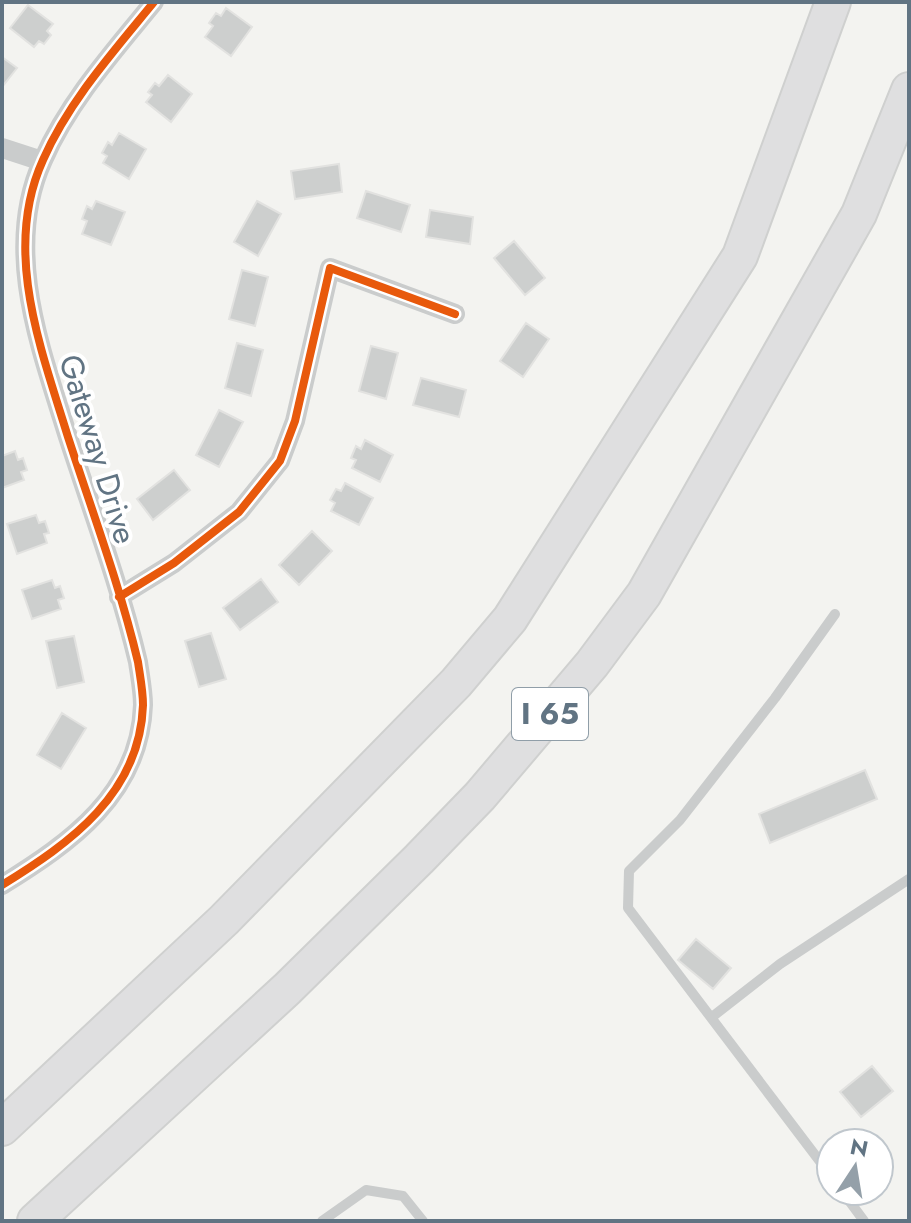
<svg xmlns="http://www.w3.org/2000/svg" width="911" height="1223" font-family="Jost,sans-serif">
<rect width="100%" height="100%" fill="#f3f3f0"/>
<!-- building -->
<path fill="#cdcfce" stroke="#e2e2e0" stroke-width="2" d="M28,5L53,24L47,31L51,35L44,44L39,41L34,47L10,28Z
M226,8L252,27L231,56L205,37L213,26L209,23L216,13L221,16Z
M2,57L17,68L2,87Z
M168,75L192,94L171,122L146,102L152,95L148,92L155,83L159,86Z
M119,133L146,149L129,179L103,163L107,156L102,153L108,142L112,145Z
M339,164L342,192L295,199L291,171Z
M366,191L410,205L401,232L357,218Z
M96,201L125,212L111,245L82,234L87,221L82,219L87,206L92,209Z
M257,201L281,214L258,256L234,242Z
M430,210L473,217L470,244L426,237Z
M514,241L545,278L525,295L494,258Z
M242,270L268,277L255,326L229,319Z
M526,323L549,339L523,377L500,361Z
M237,343L263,350L251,396L225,388Z
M371,346L398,353L386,399L359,391Z
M421,378L466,390L459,417L413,405Z
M219,410L243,422L219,467L196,455Z
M365,440L393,455L380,482L352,468L356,460L351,458L356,446L361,449Z
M15,451L18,460L23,458L27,470L21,472L24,480L2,488V456Z
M174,470L190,490L153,520L137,499Z
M345,483L373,498L359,525L331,511L335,503L330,500L336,489L341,491Z
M36,515L39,523L45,521L49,533L44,534L47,543L17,554L7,524Z
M312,531L332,551L299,585L279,565Z
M261,579L278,602L240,630L223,608Z
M52,580L55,588L60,586L64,598L58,600L61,609L32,619L22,590Z
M211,633L226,679L199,687L185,641Z
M74,636L84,682L57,688L46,641Z
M62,713L86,728L61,769L37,755Z
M865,770L877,799L770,843L759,814Z
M696,939L731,968L713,989L678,960Z
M872,1066L893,1091L861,1117L840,1092Z"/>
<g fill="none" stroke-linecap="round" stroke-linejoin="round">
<!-- motorway casing -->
<g stroke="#cfd0cf" stroke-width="38">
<path id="motorway" d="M2,1128L224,920L456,683L510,619L740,256L833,2
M35,1221L287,989L419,859L480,796L592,664L644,594L859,214L909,90"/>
</g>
<!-- service -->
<path stroke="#cacccc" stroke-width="10" d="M712,1017L780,964L909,879
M831,1176L628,908L629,871L680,820L775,698L835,614
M842,1191L864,1221
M322,1221L366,1190L403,1196L423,1221"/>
<!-- minor -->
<path stroke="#cacccc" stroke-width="20" d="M2,148L42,161
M119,597L174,563L239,512L280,461L295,421L330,268L455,314
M2,885C70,843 140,794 143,705C143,691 140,676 138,662C120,586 92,511 68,437C41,349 2,250 43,160C69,101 114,51 154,2"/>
<!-- motorway -->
<use href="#motorway" stroke="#dfdfe0" stroke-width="34"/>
<!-- cycleway casing -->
<g stroke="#fff" stroke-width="13">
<path id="cycleway" d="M119,597L174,563L239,512L280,461L295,421L330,268L455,314
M2,885C70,843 140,794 143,705C143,691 140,676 138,662C120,586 92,511 68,437C41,349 2,250 43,160C69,101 114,51 154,2"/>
</g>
<!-- cycleway -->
<use href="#cycleway" stroke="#e8590c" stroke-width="8"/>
</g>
<g text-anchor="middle" stroke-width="8" stroke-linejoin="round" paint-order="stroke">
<!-- shield labels -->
<rect fill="#fff" stroke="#909ea8" stroke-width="2" x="512" y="688" width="76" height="52" rx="6"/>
<g font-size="30" font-weight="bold" fill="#617483">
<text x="550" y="724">I 65</text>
</g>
<!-- street labels -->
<g font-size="32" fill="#617483" stroke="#fff">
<text transform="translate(98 449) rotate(73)" y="11">Gateway Drive</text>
</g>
</g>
<!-- border -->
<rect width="911" height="1223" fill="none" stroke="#617483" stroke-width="8"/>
<!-- north arrow -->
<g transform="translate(855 1167) rotate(12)"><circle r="38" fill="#ffffff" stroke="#c0c7cd" stroke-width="2"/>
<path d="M0-6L14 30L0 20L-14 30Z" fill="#94a0a9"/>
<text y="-12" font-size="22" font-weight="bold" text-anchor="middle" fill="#617483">N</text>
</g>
</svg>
